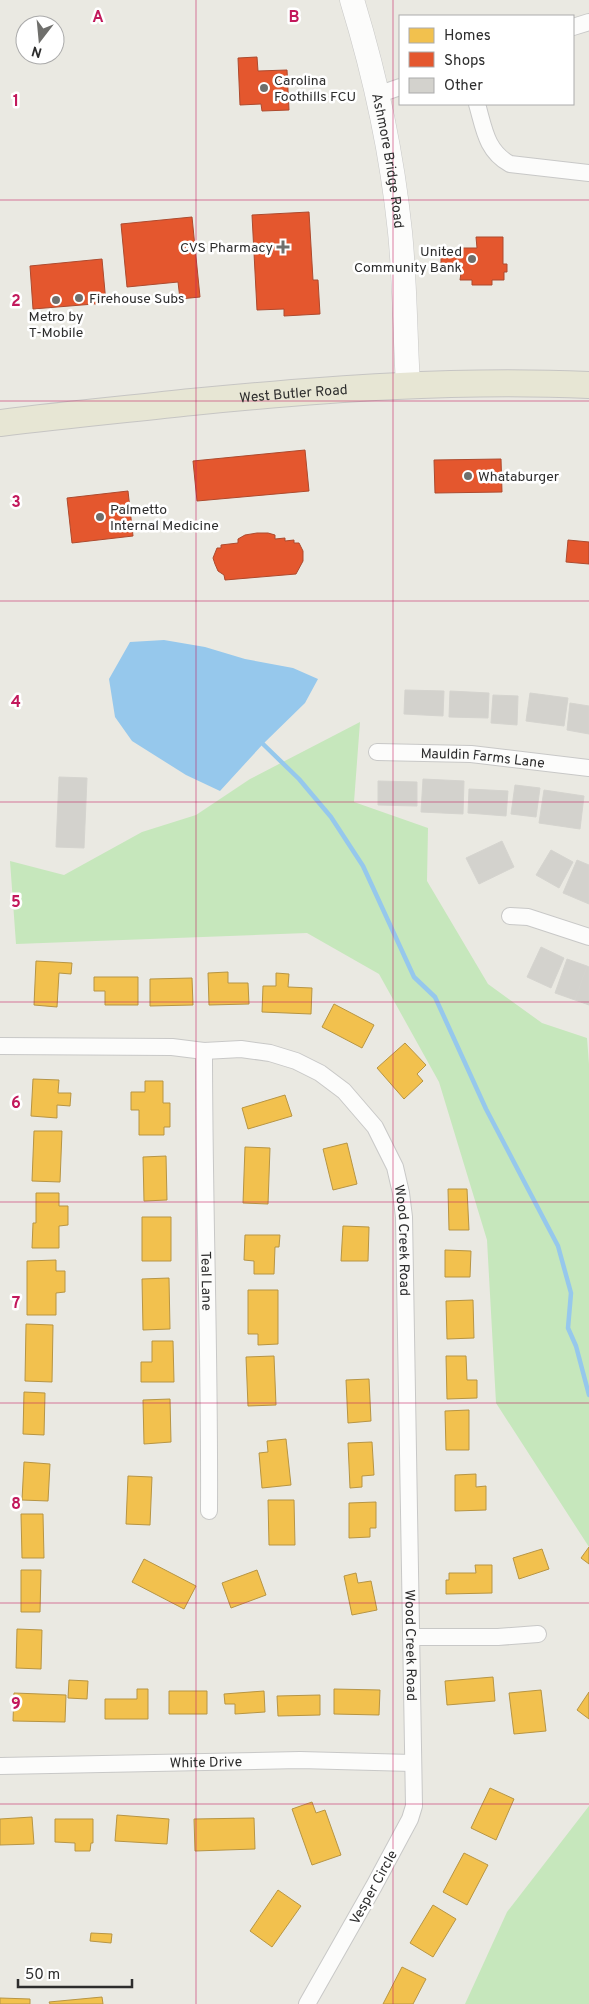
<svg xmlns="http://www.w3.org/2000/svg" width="589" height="2004" font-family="Overpass,sans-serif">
<rect width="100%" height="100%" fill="#eae9e2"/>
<!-- green -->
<path fill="#c6e7bc" d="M360,722L354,802L428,828L427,881L488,984L542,1023L587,1038L589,1064V1547L496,1403L487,1240L439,1082L379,974L307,933L16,944L10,861L64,875L142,832L196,815L250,779Z
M589,1806V2004H465L507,1912Z"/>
<!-- water -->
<path fill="#96c8ec" d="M164,640L205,647L245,659L293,668L318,679L305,703L263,744L220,791L186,775L132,741L115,717L109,679L130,642Z"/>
<!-- homes -->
<path fill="#f2c14e" stroke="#b79544" d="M36,961L72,963L71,974L59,973L57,1007L34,1005Z
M228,972V983H248L249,1004L209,1005L208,973Z
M276,973L289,974L288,987L312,988L311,1014L262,1012L263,986H276Z
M94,977H138V1005H105V991H94Z
M192,978L193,1005L150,1006V979Z
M334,1004L374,1025L362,1048L322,1027Z
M405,1043L426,1065L417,1074L423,1081L404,1099L377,1068Z
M33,1079L59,1080L58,1093H71L70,1106L57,1105V1118L31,1116Z
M145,1081H163V1103H170V1127H164V1135H139V1110H131V1092H145Z
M285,1095L292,1116L248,1129L242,1108Z
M34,1131H62L60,1182L32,1181Z
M347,1143L357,1184L333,1190L323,1149Z
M245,1147L270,1148L268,1204L243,1203Z
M166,1156L167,1200L144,1201L143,1157Z
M448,1189H467L469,1230H449Z
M36,1193H59V1206H68V1225L59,1226V1248H32L33,1223H36Z
M142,1217H171V1261H142Z
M343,1226L369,1227L368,1261H341Z
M245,1235H280L279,1247H275L274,1274H254V1261L244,1260Z
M445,1250L471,1251L470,1277H445Z
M56,1260V1271H65V1292L56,1293V1315H27V1261Z
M169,1278L170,1329L143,1330L142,1279Z
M248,1290H278V1344L258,1345V1334H248Z
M473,1300L474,1338L447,1339L446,1301Z
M26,1324L53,1325L52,1382L25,1381Z
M152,1341H173L174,1382H141V1362H152Z
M274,1356L276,1405L248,1406L246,1357Z
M446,1356H466L467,1380H477V1398L447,1399Z
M369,1379L371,1421L348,1423L346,1380Z
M24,1392L45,1393L44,1435L23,1434Z
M170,1399L171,1442L144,1444L143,1400Z
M469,1410V1450H446L445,1411Z
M286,1439L291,1485L262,1488L259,1453L268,1452L267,1441Z
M372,1442L374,1475L362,1476V1487L350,1488L348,1443Z
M24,1462L50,1464L48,1501L22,1500Z
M476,1474V1487L486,1486V1510L455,1511V1475Z
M128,1476L152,1477L150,1525L126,1524Z
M268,1500H294L295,1545H269Z
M376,1502V1528H370V1537L349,1538V1503Z
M21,1514H43L44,1558H22Z
M589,1547V1564L581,1558Z
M542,1549L549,1569L519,1579L513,1558Z
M144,1559L196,1586L184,1609L132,1582Z
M475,1565H492V1593L446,1594V1580H449V1573H476Z
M21,1570H41L40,1612H21Z
M257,1570L266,1595L231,1608L222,1583Z
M356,1573L358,1583L371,1581L377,1610L352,1615L344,1576Z
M17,1629L42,1630L41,1669L16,1668Z
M493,1677L495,1701L447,1705L445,1681Z
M69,1680L88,1681L87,1699L68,1698Z
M137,1689H148V1719H105V1699H137Z
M334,1689L380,1690L379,1715L334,1714Z
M541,1690L546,1731L514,1734L509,1693Z
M169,1691H207V1714H169Z
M264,1691L265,1712L235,1714V1704H225L224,1694Z
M589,1692V1719L577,1710Z
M14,1693L66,1695L65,1722L13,1721Z
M320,1695V1715L278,1716L277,1696Z
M490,1788L514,1799L496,1840L471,1828Z
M312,1802L316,1813L325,1810L341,1855L312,1865L292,1809Z
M117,1815L169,1819L167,1844L115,1841Z
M32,1817L34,1844L0,1845V1819Z
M254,1818L255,1849L195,1851L194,1819Z
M55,1819H93V1843H91L90,1851H75V1843L55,1842Z
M464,1853L488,1865L467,1905L443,1892Z
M278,1890L301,1906L272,1947L250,1931Z
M433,1905L456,1919L433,1957L410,1943Z
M91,1933L112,1934L111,1943L90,1941Z
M402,1967L426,1979L413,2004H383Z
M102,1997L103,2004H50L49,2002Z
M0,1998L30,1999V2004H0Z"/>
<!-- shops -->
<path fill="#e4572e" stroke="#ad4a2e" d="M257,57L258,71L287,70L289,110L262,111L261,104L240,105L238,58Z
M309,212L313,280H318L320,314L284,316V309L257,310L252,215Z
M192,217L200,297L180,299L178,282L127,287L121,224Z
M476,237H503V264H507V272H504V280H492V285H472V280H460L461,273H441V255H461V248H477Z
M102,259L106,303L33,309L30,266Z
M305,450L309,491L197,501L193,461Z
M501,459L502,492L435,493L434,460Z
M128,491L133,536L72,543L67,498Z
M257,533H268L275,535V539L285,538V541L294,540V543H299L303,551V561L296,574L225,580L224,575L218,571L215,564L213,558L217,548H221V545L238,543V539L245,535Z
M568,540L589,542V564L566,562Z"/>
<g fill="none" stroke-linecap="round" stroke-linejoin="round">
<!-- stream -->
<path stroke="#96c8ec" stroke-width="4.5" d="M263,744L299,779L331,817L363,866L414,977L435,997L486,1109L558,1246L571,1293L568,1328L576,1346L589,1395"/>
</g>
<!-- building -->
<path fill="#d3d2cd" stroke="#d5d4cf" d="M405,690L444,691L443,716L404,714Z
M450,691L489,693L488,718L449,717Z
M530,693L568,698L564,726L526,721Z
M493,695L518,696L517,725L491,723Z
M570,703L589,706V734L567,730Z
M59,777L87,778L84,848L56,847Z
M423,779L464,781L463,814L421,812Z
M378,781L417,782V806L378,805Z
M515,785L540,788L536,817L511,814Z
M469,789L508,791L506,816L468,813Z
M544,790L584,796L580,829L539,823Z
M502,841L514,867L479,884L466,858Z
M551,850L573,862L559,888L536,875Z
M577,860L589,865V904L563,893Z
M541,947L564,958L551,988L527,977Z
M567,959L587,966L575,1000L555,993Z
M587,966L589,967V1005L575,1000Z"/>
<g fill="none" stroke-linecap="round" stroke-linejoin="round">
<!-- minor casing -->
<g stroke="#c8c8c7" stroke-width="18">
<g id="minor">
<path d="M573,27L589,22"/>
<path d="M377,95L400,87"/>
<path d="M477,104C484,128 486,151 510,164L589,173"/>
<path id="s1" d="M377,752L471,754L589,768"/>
<path d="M510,916L528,917L589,937"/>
<path id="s2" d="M0,1046L172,1047L204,1051L241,1049L270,1053L296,1061L320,1073L344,1091L375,1127L395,1167L401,1193L404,1217L414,1806L410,1819L374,1886L307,2004"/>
<path id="s3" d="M204,1051C204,1205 210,1358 209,1511"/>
<path d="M411,1637H498L538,1634"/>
<path id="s4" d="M0,1766L300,1760L412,1763"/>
</g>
</g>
<!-- secondary casing -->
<g stroke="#c8c8c7" stroke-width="25">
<g id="secondary">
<path id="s5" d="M352,0C375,75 392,154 400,232C405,282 405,334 408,385"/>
</g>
</g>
<!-- primary casing -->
<g stroke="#c6c5c3" stroke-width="28">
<g id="primary">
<path id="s6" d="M0,423C64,415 128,409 192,402C324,389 457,379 589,385"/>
</g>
</g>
<!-- minor -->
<use href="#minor" stroke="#fcfcfb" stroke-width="16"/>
<!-- secondary -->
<use href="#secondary" stroke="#fcfcfb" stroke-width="24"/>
<!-- primary -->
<use href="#primary" stroke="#e7e6d4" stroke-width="26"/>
</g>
<!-- grid -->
<path fill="none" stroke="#c2185b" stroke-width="1" stroke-opacity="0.55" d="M196,0V2004M393,0V2004M0,200H589M0,401H589M0,601H589M0,802H589M0,1002H589M0,1202H589M0,1403H589M0,1603H589M0,1804H589"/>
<!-- markers -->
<g fill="#6f6f6c" stroke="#fff" stroke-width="2">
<circle cx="264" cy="88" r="5"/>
<path d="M280.5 239.5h5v5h5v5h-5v5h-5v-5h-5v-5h5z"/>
<circle cx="472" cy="259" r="5"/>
<circle cx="79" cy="298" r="5"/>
<circle cx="56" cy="300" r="5"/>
<circle cx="468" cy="476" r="5"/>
<circle cx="100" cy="517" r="5"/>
</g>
<g text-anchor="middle" stroke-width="5" stroke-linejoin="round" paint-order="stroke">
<!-- poi labels -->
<g font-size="14" fill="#2d2d2d" stroke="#fff" text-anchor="start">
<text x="274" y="85">Carolina<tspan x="274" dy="16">Foothills FCU</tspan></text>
<text x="273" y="252" text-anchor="end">CVS Pharmacy</text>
<text x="462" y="256" text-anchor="end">United<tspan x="462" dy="16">Community Bank</tspan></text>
<text x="89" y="303">Firehouse Subs</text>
<text x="56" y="321" text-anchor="middle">Metro by<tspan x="56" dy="16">T-Mobile</tspan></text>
<text x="478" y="481">Whataburger</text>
<text x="110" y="514">Palmetto<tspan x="110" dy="16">Internal Medicine</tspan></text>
</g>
<!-- street labels -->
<g font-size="14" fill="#2d2d2d" stroke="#fff">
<text dy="5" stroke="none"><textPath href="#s5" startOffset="165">Ashmore Bridge Road</textPath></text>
<text dy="5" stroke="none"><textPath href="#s6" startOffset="295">West Butler Road</textPath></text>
<text dy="5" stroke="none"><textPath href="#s1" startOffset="106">Mauldin Farms Lane</textPath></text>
<text dy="5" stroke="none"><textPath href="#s2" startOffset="521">Wood Creek Road</textPath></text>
<text dy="5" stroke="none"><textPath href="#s3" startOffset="230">Teal Lane</textPath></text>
<text dy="5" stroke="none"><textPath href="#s2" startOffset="926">Wood Creek Road</textPath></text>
<text dy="5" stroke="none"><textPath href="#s4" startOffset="206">White Drive</textPath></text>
<text transform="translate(373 1887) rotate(-61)" y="5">Vesper Circle</text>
</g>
</g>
<g font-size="16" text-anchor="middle" font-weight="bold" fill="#c2185b" stroke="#fff" stroke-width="5" stroke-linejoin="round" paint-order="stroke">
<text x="98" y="22">A</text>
<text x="294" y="22">B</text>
<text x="16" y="106">1</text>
<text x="16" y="306">2</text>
<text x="16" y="507">3</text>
<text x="16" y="707">4</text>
<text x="16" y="907">5</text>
<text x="16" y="1108">6</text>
<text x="16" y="1308">7</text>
<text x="16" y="1509">8</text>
<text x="16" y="1709">9</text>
</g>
<!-- legend -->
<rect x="399" y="15" width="175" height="90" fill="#ffffff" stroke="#ababab"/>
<rect x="409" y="28" width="25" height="15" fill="#f2c14e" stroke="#ababab"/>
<text x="444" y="40" font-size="15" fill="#2d2d2d">Homes</text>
<rect x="409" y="52" width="25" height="15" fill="#e4572e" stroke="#ababab"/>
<text x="444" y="65" font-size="15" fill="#2d2d2d">Shops</text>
<rect x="409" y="78" width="25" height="15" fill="#d3d2cd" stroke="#ababab"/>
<text x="444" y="90" font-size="15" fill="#2d2d2d">Other</text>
<!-- north arrow -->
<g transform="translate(40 40) rotate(196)"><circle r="24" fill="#ffffff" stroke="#ababab"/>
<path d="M0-4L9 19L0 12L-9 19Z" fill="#6f6f6c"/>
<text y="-8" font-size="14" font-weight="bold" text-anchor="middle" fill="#2d2d2d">N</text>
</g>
<!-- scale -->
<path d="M18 1979v8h114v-8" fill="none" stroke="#2d2d2d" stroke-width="2.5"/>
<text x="25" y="1979" font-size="15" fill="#2d2d2d" stroke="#ffffff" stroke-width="4" paint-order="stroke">50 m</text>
</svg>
